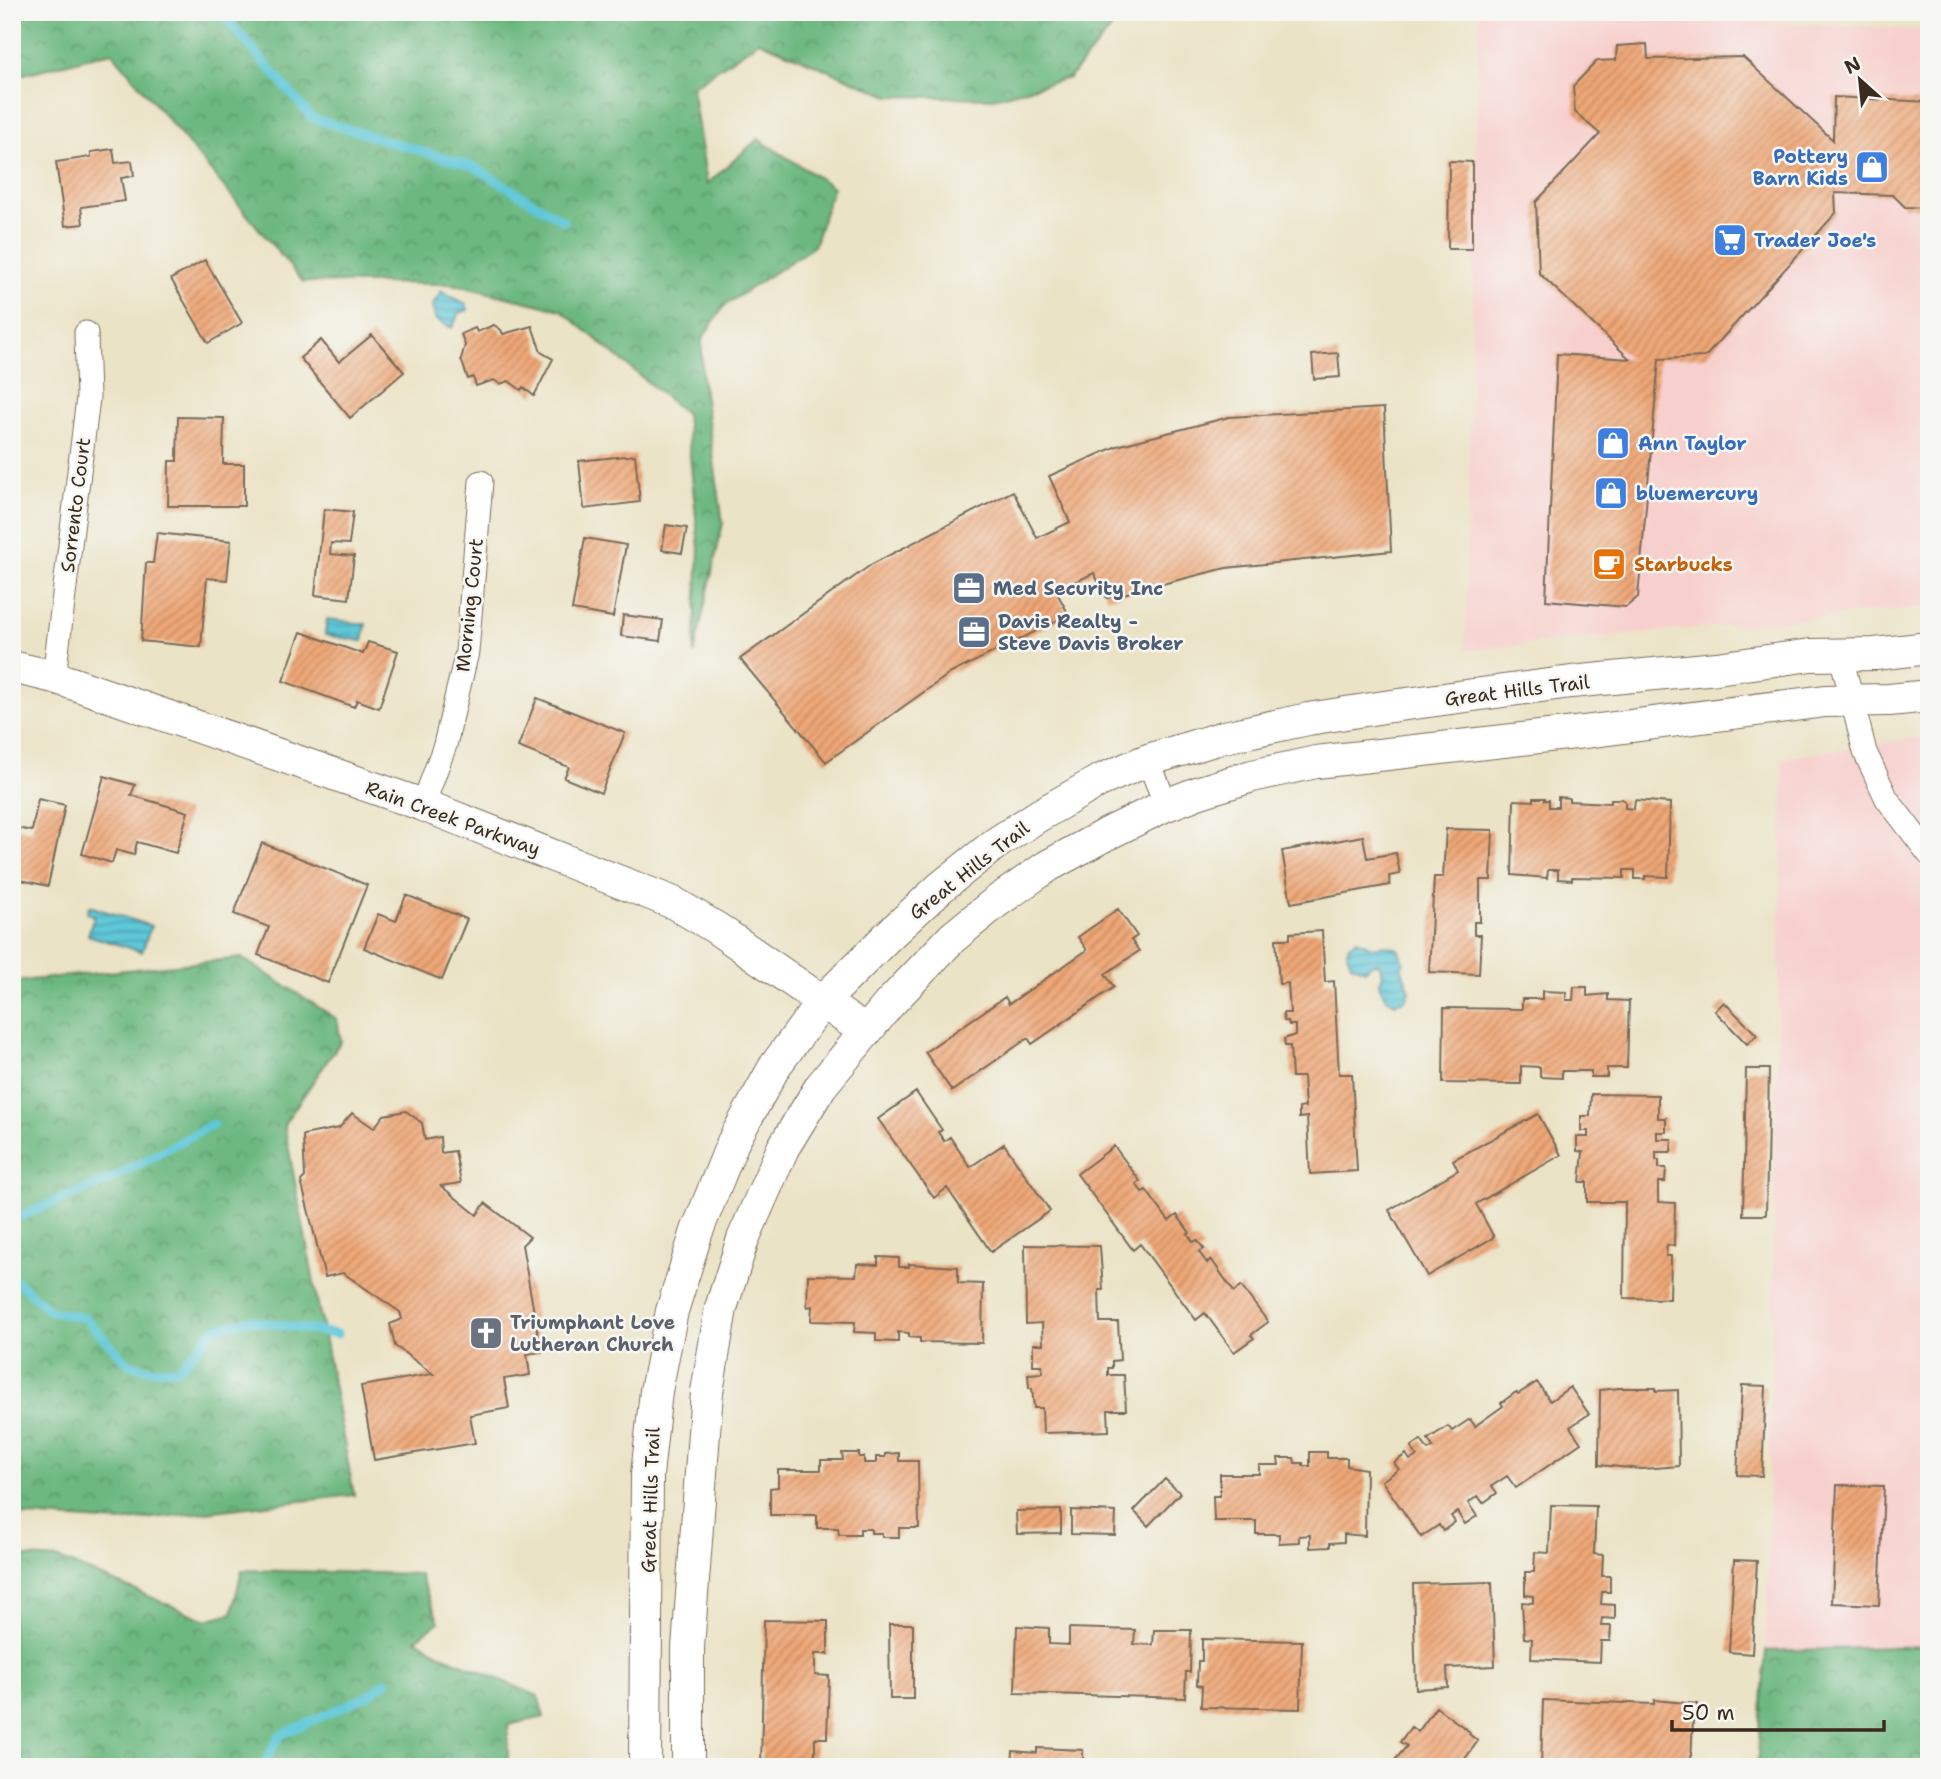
<svg xmlns="http://www.w3.org/2000/svg" width="1941" height="1779" font-family="'Shantell Sans',sans-serif">
<defs>
<pattern id="forest-crowns" width="20" height="18" patternUnits="userSpaceOnUse" patternTransform="scale(1.75)"><rect width="20" height="18" fill="#6cb880"/><path d="M2 6a3 3 0 1 1 6 0M12 15a3 3 0 1 1 6 0" fill="none" stroke="#5a9668"/></pattern>
<pattern id="water-rules" width="6" height="5" patternUnits="userSpaceOnUse" patternTransform="scale(1.75)"><rect width="6" height="5" fill="#5ec8d9"/><path d="M0 2.5h6" fill="none" stroke="#4fa3af"/></pattern>
<pattern id="building-hatch" width="6" height="6" patternUnits="userSpaceOnUse" patternTransform="scale(1.75)"><rect width="6" height="6" fill="#efa777"/><path d="M-1 1l2-2M0 6l6-6M5 7l2-2" fill="none" stroke="#c38861"/></pattern>
</defs>
<rect width="100%" height="100%" fill="#f6f6f2"/>
<filter id="ink" filterUnits="userSpaceOnUse"><feTurbulence type="fractalNoise" baseFrequency=".0143" numOctaves="2"/><feDisplacementMap in="SourceGraphic" scale="14" xChannelSelector="R" yChannelSelector="G"/><feConvolveMatrix kernelMatrix="1 2 1 2 8 2 1 2 1" color-interpolation-filters="sRGB"/></filter>
<filter id="wash" filterUnits="userSpaceOnUse"><feTurbulence type="fractalNoise" baseFrequency=".00686" numOctaves="4" result="noise"/><feDisplacementMap in="SourceGraphic" scale="28" xChannelSelector="R" yChannelSelector="G"/><feGaussianBlur stdDeviation="1.57" result="paint"/><feColorMatrix in="noise" values="0 0 0 0 0 0 0 0 0 0 0 0 0 0 0 0 0 1.4 0 .05"/><feComposite in="paint" operator="in"/></filter>
<g filter="url(#wash)">
<rect width="100%" height="100%" fill="#ebe3c6"/>
<!-- built -->
<path fill="#f7d0cd" d="M1479,12H1563L1929,30V607L1465,650Z
M1929,736V1646L1766,1651L1783,758Z"/>
<!-- forest -->
<path fill="url(#forest-crowns)" stroke="#54714f" stroke-width="2" d="M12,12H1125L1069,78L993,98L889,96L759,41L692,87L707,184L758,139L833,187L814,246L724,306L702,339V379L723,523L694,654L699,549L686,414L561,310L452,284L303,282L112,52L12,77Z
M242,958L337,1019L341,1041L284,1124L354,1495L119,1522L12,1515V982Z
M12,1556L59,1559L206,1620L232,1613L242,1570L419,1574L439,1622L416,1639L444,1656L538,1696L544,1717L508,1725V1763L510,1767H12Z
M1929,1646V1767H1757L1766,1651Z"/>
<!-- water -->
<path fill="url(#water-rules)" stroke="#4c797c" stroke-width="2" d="M441,291L466,304L468,310L459,313L452,328L436,320L432,307Z
M327,619L366,624L363,641L325,635Z
M89,906L151,926L142,952L88,935L94,916L87,913Z
M1357,940L1372,947L1385,945L1398,949L1404,962L1401,967L1410,991L1406,999L1395,1003L1385,997L1379,984L1383,975L1379,963L1371,964L1365,970L1351,964L1347,951L1349,945Z"/>
<g fill="none" stroke-linecap="round" stroke-linejoin="round">
<!-- stream -->
<path stroke="#5ec8d9" stroke-width="9" d="M221,12L312,118L474,167L564,221
M12,1220L111,1179L213,1124
M12,1277L50,1311L85,1318L129,1364L153,1370L178,1369L216,1328L249,1320L337,1334
M263,1767L279,1736L369,1695L386,1682"/>
</g>
<g id="blocks">
<!-- building -->
<path fill="url(#building-hatch)" d="M1647,44L1648,59L1743,57L1833,140L1834,97L1929,102V208L1905,207L1893,195L1835,193L1836,213L1705,357L1659,359L1638,597L1626,607L1546,600L1557,354L1630,359L1539,273L1536,202L1600,134L1575,112L1573,86L1597,61L1616,60L1617,46Z
M113,149L115,163L132,161L134,176L121,178L125,201L81,207L83,224L65,226L56,162L91,157V152Z
M1449,161L1472,162V249H1448Z
M205,260L242,323L208,343L171,279Z
M494,325L501,330L503,334L532,326L541,352L553,359L534,396L523,387L521,390L509,381L500,384L494,380L476,386L473,377L468,379L461,359L465,345L461,334L475,328L477,332Z
M372,335L404,372L350,418L300,358L321,340L339,362Z
M1338,353L1340,377L1314,379L1312,355Z
M1384,408L1391,551L1226,568L1107,598L1094,573L1056,591L1069,615L949,674L826,762L740,659L872,564L1013,491L1037,538L1070,522L1049,476L1117,446L1229,417Z
M178,417L224,418L223,464H244V506H168L169,461H177Z
M635,455L640,502L584,509L579,461Z
M324,509L353,512L349,544L331,543L330,554L354,556L349,599L315,595Z
M666,525L687,528L682,553L662,550Z
M157,533L231,541L227,580L207,578L201,647L141,641L146,563H153Z
M585,538L626,545L613,617L572,610Z
M623,615L663,620L660,641L621,636Z
M301,632L363,654L368,642L398,651L379,708L357,700L354,707L283,681Z
M537,698L625,733L601,793L564,778L569,767L518,747Z
M104,776L135,785L131,795L188,812L176,853L137,842L134,855L116,850L112,863L82,854Z
M1558,797L1569,798V801L1611,803V799H1622L1625,801V808L1634,809L1635,800L1670,803L1668,877L1645,876V879H1635V870H1624V878L1572,877V880L1558,879V870H1548L1547,878L1512,875L1514,800L1534,801V798H1545V800H1549V807H1558Z
M38,799L65,805L48,886L12,878V827L32,831Z
M1446,829L1493,830L1491,880H1480V922H1474V935H1481L1479,974L1429,972L1434,877H1443Z
M1363,836L1367,858L1396,853L1400,874L1389,876L1390,885L1291,903L1282,851Z
M262,843L367,885L328,983L258,955L269,927L234,914Z
M406,895L467,919L442,980L364,948L378,914L396,921Z
M1118,909L1137,936L1131,940L1139,951L1105,974L1114,987L1032,1044L1028,1038L952,1091L925,1052L1005,997L1009,1004L1087,950L1078,937Z
M1322,931L1325,982L1334,981L1339,1074H1352L1357,1171L1310,1174L1307,1117L1299,1118V1108L1305,1107L1303,1077H1292L1290,1046H1285L1284,1039L1295,1035V1025H1289L1288,1021H1284L1283,1013H1290L1288,983L1279,984L1276,939H1290V933Z
M1574,987H1587V996L1608,994V1000L1629,1001L1627,1068H1607V1077H1591V1071H1562V1078L1540,1077V1067L1521,1066V1084L1443,1083L1444,1008L1522,1009V999H1542V991L1566,992V1000H1573Z
M1724,1002L1757,1035L1747,1044L1715,1011Z
M1746,1069H1769L1766,1215H1743Z
M916,1092L942,1130L938,1132L944,1141L950,1137L970,1167L1004,1144L1050,1211L991,1252L947,1188L934,1198L878,1119Z
M1591,1094L1658,1095V1118H1666V1132H1657V1139H1672L1671,1152H1656V1160H1659V1168H1666L1665,1182H1658V1202L1675,1203L1674,1246L1667,1245L1666,1256H1671L1670,1299L1624,1298L1625,1202H1587V1182H1580L1583,1152L1577,1151V1137H1588V1131H1581V1116H1590Z
M406,1111L422,1123L425,1140L440,1137L441,1153L455,1151L461,1183L441,1186L477,1215L485,1203L530,1237L522,1245L541,1352L527,1354L530,1375L504,1379L509,1408L470,1415L475,1443L374,1460L361,1386L433,1374L395,1346L390,1324L402,1319L400,1312L343,1273L325,1277L301,1181L305,1177L303,1135L339,1128L352,1113L374,1128L384,1115Z
M1538,1114L1561,1155L1476,1204L1494,1237L1427,1276L1389,1210L1458,1170L1453,1160Z
M1114,1146L1140,1181L1136,1184L1142,1192L1146,1190L1169,1221L1177,1215L1190,1233L1188,1234L1193,1242L1197,1240L1204,1249L1199,1252L1207,1263L1211,1259L1234,1292L1241,1286L1268,1322L1251,1335L1254,1338L1234,1352L1205,1313L1196,1320L1140,1244L1133,1250L1077,1174Z
M1025,1245L1100,1246L1103,1290H1099L1100,1322H1118L1120,1360L1112,1361V1368H1108V1375H1124L1126,1410H1108L1109,1431L1043,1433L1042,1408H1034L1032,1388H1029L1028,1374L1043,1373L1042,1365H1033V1344H1043L1042,1323L1026,1324Z
M878,1257L899,1258V1267H909V1264L958,1267V1283L983,1284L982,1343L920,1342V1338L909,1337V1333L898,1332V1342L876,1341V1333L854,1332L855,1322L811,1321L812,1306L807,1307L808,1275L856,1276L857,1264L878,1265Z
M1537,1382L1550,1401L1570,1387L1589,1414L1570,1427L1581,1443L1516,1488L1507,1476L1492,1486L1497,1493L1483,1503L1478,1496L1468,1503L1477,1516L1465,1524L1457,1512L1451,1516L1455,1522L1443,1531L1439,1525L1421,1537L1382,1481L1399,1469L1394,1463L1406,1454L1410,1460L1417,1456L1411,1447L1421,1440L1428,1450L1433,1447L1428,1439L1448,1426L1452,1431L1470,1419L1475,1426L1503,1406L1501,1403L1516,1392L1518,1394Z
M1742,1385L1766,1386L1762,1476L1737,1475Z
M1620,1388H1656V1391L1678,1390L1679,1466L1642,1469L1599,1465L1600,1390Z
M1310,1452H1327V1458H1347V1466L1366,1469L1365,1536L1344,1534V1542L1330,1543V1547L1310,1548V1535L1299,1536V1542L1279,1543V1534H1256V1521H1214L1213,1496H1220V1474H1259V1465H1279L1278,1458H1294L1295,1463H1303V1466H1310Z
M842,1453H859V1457H864V1463H876V1457H885V1454L899,1453V1461H918L919,1528H899V1537H882V1533H871V1529H860V1535H839L838,1528H817V1515H770V1488L778,1487V1470H821V1460H843Z
M1165,1479L1180,1493L1148,1526L1134,1511Z
M1837,1485L1884,1486L1879,1605L1832,1603Z
M1551,1505L1596,1506L1594,1554L1603,1555L1602,1576H1610V1592H1602L1601,1604L1615,1605V1619L1602,1618L1601,1626H1611L1610,1641H1601L1600,1662L1531,1659L1532,1639L1524,1638L1522,1602L1533,1603V1596L1525,1595V1572H1534L1535,1552L1549,1553Z
M1061,1510V1533L1017,1534L1016,1511Z
M1071,1510L1116,1512L1115,1535L1071,1534Z
M1734,1560L1757,1561L1752,1654L1729,1652Z
M1492,1582L1495,1666L1447,1668L1448,1687L1416,1689L1413,1584Z
M764,1620L828,1621V1654H815V1675L829,1676L827,1738H815V1760L834,1761L833,1767H761Z
M889,1624H913V1699H890Z
M1017,1626L1049,1628V1644L1069,1645V1628L1135,1630L1134,1644L1153,1645L1154,1630H1191L1190,1672H1186L1185,1698L1015,1693Z
M1202,1639L1302,1641L1300,1709L1201,1707L1202,1686L1197,1685L1198,1661H1202Z
M1543,1700L1654,1704V1700L1697,1704V1719H1693L1691,1763H1697V1767H1541Z
M1436,1707L1470,1732L1469,1734L1478,1741L1459,1767H1389L1407,1746L1400,1742L1411,1727L1418,1732Z
M1037,1748L1083,1750V1767H1012L1013,1751L1037,1753Z"/>
</g>
</g>
<g filter="url(#ink)">
<use href="#blocks" fill-opacity="0" stroke="#796b59" stroke-width="2"/>
<g fill="none" stroke-linecap="round" stroke-linejoin="round">
<!-- street casing -->
<g stroke="#796b59" stroke-width="25">
<path id="street" d="M1841,656L1865,752L1887,799L1929,854
M54,677L88,398L86,333
M1148,760L1166,805
M423,805L445,745L467,652L481,482"/>
</g>
<!-- secondary casing -->
<g stroke="#796b59" stroke-width="34">
<path id="secondary" d="M12,667L54,677L423,805L674,903L716,928L865,1031
M645,1767L647,1475L656,1391L672,1311L697,1231L733,1142L775,1066L823,1001L888,936L941,887L995,844L1038,816L1099,781L1148,760L1224,737L1308,719L1384,707L1571,682L1717,668L1811,655L1875,654L1929,648
M688,1767V1648L707,1392L721,1308L743,1239L783,1148L821,1086L889,1004L952,938L996,902L1048,866L1103,836L1166,805L1200,792L1252,776L1316,762L1584,732L1825,701L1889,700L1929,696"/>
</g>
<!-- street -->
<use href="#street" stroke="#fff" stroke-width="23"/>
<!-- secondary -->
<use href="#secondary" stroke="#fff" stroke-width="32"/>
</g>
</g>
<!-- icons -->
<defs>
<g id="shop-square" transform="scale(1.75)"><rect x="-9" y="-9" width="18" height="18" rx="4" fill="#3f7fe0" stroke="#f6f6f2"/><path d="M-5-2.5h2.3a2.7 3.5 0 0 1 5.4 0H5L5.5 6h-11ZM-1.5-2.5h3a1.5 2.3 0 0 0-3 0Z" fill="#fff"/></g>
<g id="supermarket-square" transform="scale(1.75)"><rect x="-9" y="-9" width="18" height="18" rx="4" fill="#3f7fe0" stroke="#f6f6f2"/><path d="M-6-5.5h2.5l.6 2H6L4.5 2H-2.5L-4.4-4H-6ZM-1.5 3.2a1.3 1.3 0 1 0 .1 0ZM3 3.2a1.3 1.3 0 1 0 .1 0Z" fill="#fff"/></g>
<g id="cafe-square" transform="scale(1.75)"><rect x="-9" y="-9" width="18" height="18" rx="4" fill="#e8710a" stroke="#f6f6f2"/><path d="M-5.5-4.5H6V0H3Q3 3.5 0 3.5H-2.5Q-5.5 3.5-5.5 0ZM3-3.2v2h1.7v-2ZM-6 4.5H4V6H-6Z" fill="#fff"/></g>
<g id="office-square" transform="scale(1.75)"><rect x="-9" y="-9" width="18" height="18" rx="4" fill="#5c6f8a" stroke="#f6f6f2"/><path d="M-6-3h4V-5.5h4V-3h4V5H-6ZM-1-4.5V-3h2v-1.5ZM-6 0V1H6V0Z" fill="#fff"/></g>
<g id="church-square" transform="scale(1.75)"><rect x="-9" y="-9" width="18" height="18" rx="4" fill="#6b7280" stroke="#f6f6f2"/><path d="M-1.2-6h2.4v3.5h3.3v2.4h-3.3V6h-2.4V-.1h-3.3v-2.4h3.3Z" fill="#fff"/></g>
</defs>
<g fill-rule="evenodd">
<use href="#shop-square" x="1872" y="167"/>
<use href="#supermarket-square" x="1730" y="240"/>
<use href="#shop-square" x="1613" y="443"/>
<use href="#shop-square" x="1611" y="493"/>
<use href="#cafe-square" x="1609" y="564"/>
<use href="#office-square" x="969" y="588"/>
<use href="#office-square" x="974" y="632"/>
<use href="#church-square" x="486" y="1333"/>
</g>
<g text-anchor="middle" stroke-width="5" stroke-linejoin="round" paint-order="stroke">
<!-- shop labels -->
<g font-size="19" font-weight="bold" fill="#366cbe" stroke="#f6f6f2" text-anchor="start">
<text x="1848" y="163" text-anchor="end">Pottery<tspan x="1848" dy="22">Barn Kids</tspan></text>
<text x="1754" y="247">Trader Joe's</text>
<text x="1638" y="450">Ann Taylor</text>
<text x="1636" y="500">bluemercury</text>
</g>
<!-- street labels -->
<g font-size="19" fill="#3b2a1e" stroke="#f6f6f2">
<text transform="translate(75 505) rotate(-83)" y="7">Sorrento Court</text>
<text transform="translate(469 605) rotate(-84)" y="7">Morning Court</text>
<text transform="translate(1517 690) rotate(-7)" y="7">Great Hills Trail</text>
<text transform="translate(453 818) rotate(20)" y="7">Rain Creek Parkway</text>
<text transform="translate(969 870) rotate(-38)" y="7">Great Hills Trail</text>
<text transform="translate(650 1500) rotate(-88)" y="7">Great Hills Trail</text>
</g>
<!-- food labels -->
<g font-size="19" font-weight="bold" fill="#c56008" stroke="#f6f6f2" text-anchor="start">
<text x="1634" y="571">Starbucks</text>
</g>
<!-- service labels -->
<g font-size="19" font-weight="bold" fill="#4e5e75" stroke="#f6f6f2" text-anchor="start">
<text x="993" y="595">Med Security Inc</text>
<text x="998" y="628">Davis Realty -<tspan x="998" dy="22">Steve Davis Broker</tspan></text>
</g>
<!-- worship labels -->
<g font-size="19" font-weight="bold" fill="#5b616d" stroke="#f6f6f2" text-anchor="start">
<text x="510" y="1329">Triumphant Love<tspan x="510" dy="22">Lutheran Church</tspan></text>
</g>
</g>
<!-- margin -->
<rect width="1941" height="1779" fill="none" stroke="#f6f6f2" stroke-width="42"/>
<!-- north arrow -->
<g transform="translate(1860 80) rotate(333)" stroke="#f6f6f2" stroke-width="5" paint-order="stroke">
<path d="M0-5L12 26L0 18L-12 26Z" fill="#3b2a1e"/>
<text y="-10" font-size="19" font-weight="bold" text-anchor="middle" fill="#3b2a1e">N</text>
</g>
<!-- scale -->
<path d="M1672 1720v10h212v-10" fill="none" stroke="#3b2a1e" stroke-width="3.5"/>
<text x="1682" y="1720" font-size="21" fill="#3b2a1e" stroke="#f6f6f2" stroke-width="5" paint-order="stroke">50 m</text>
</svg>
